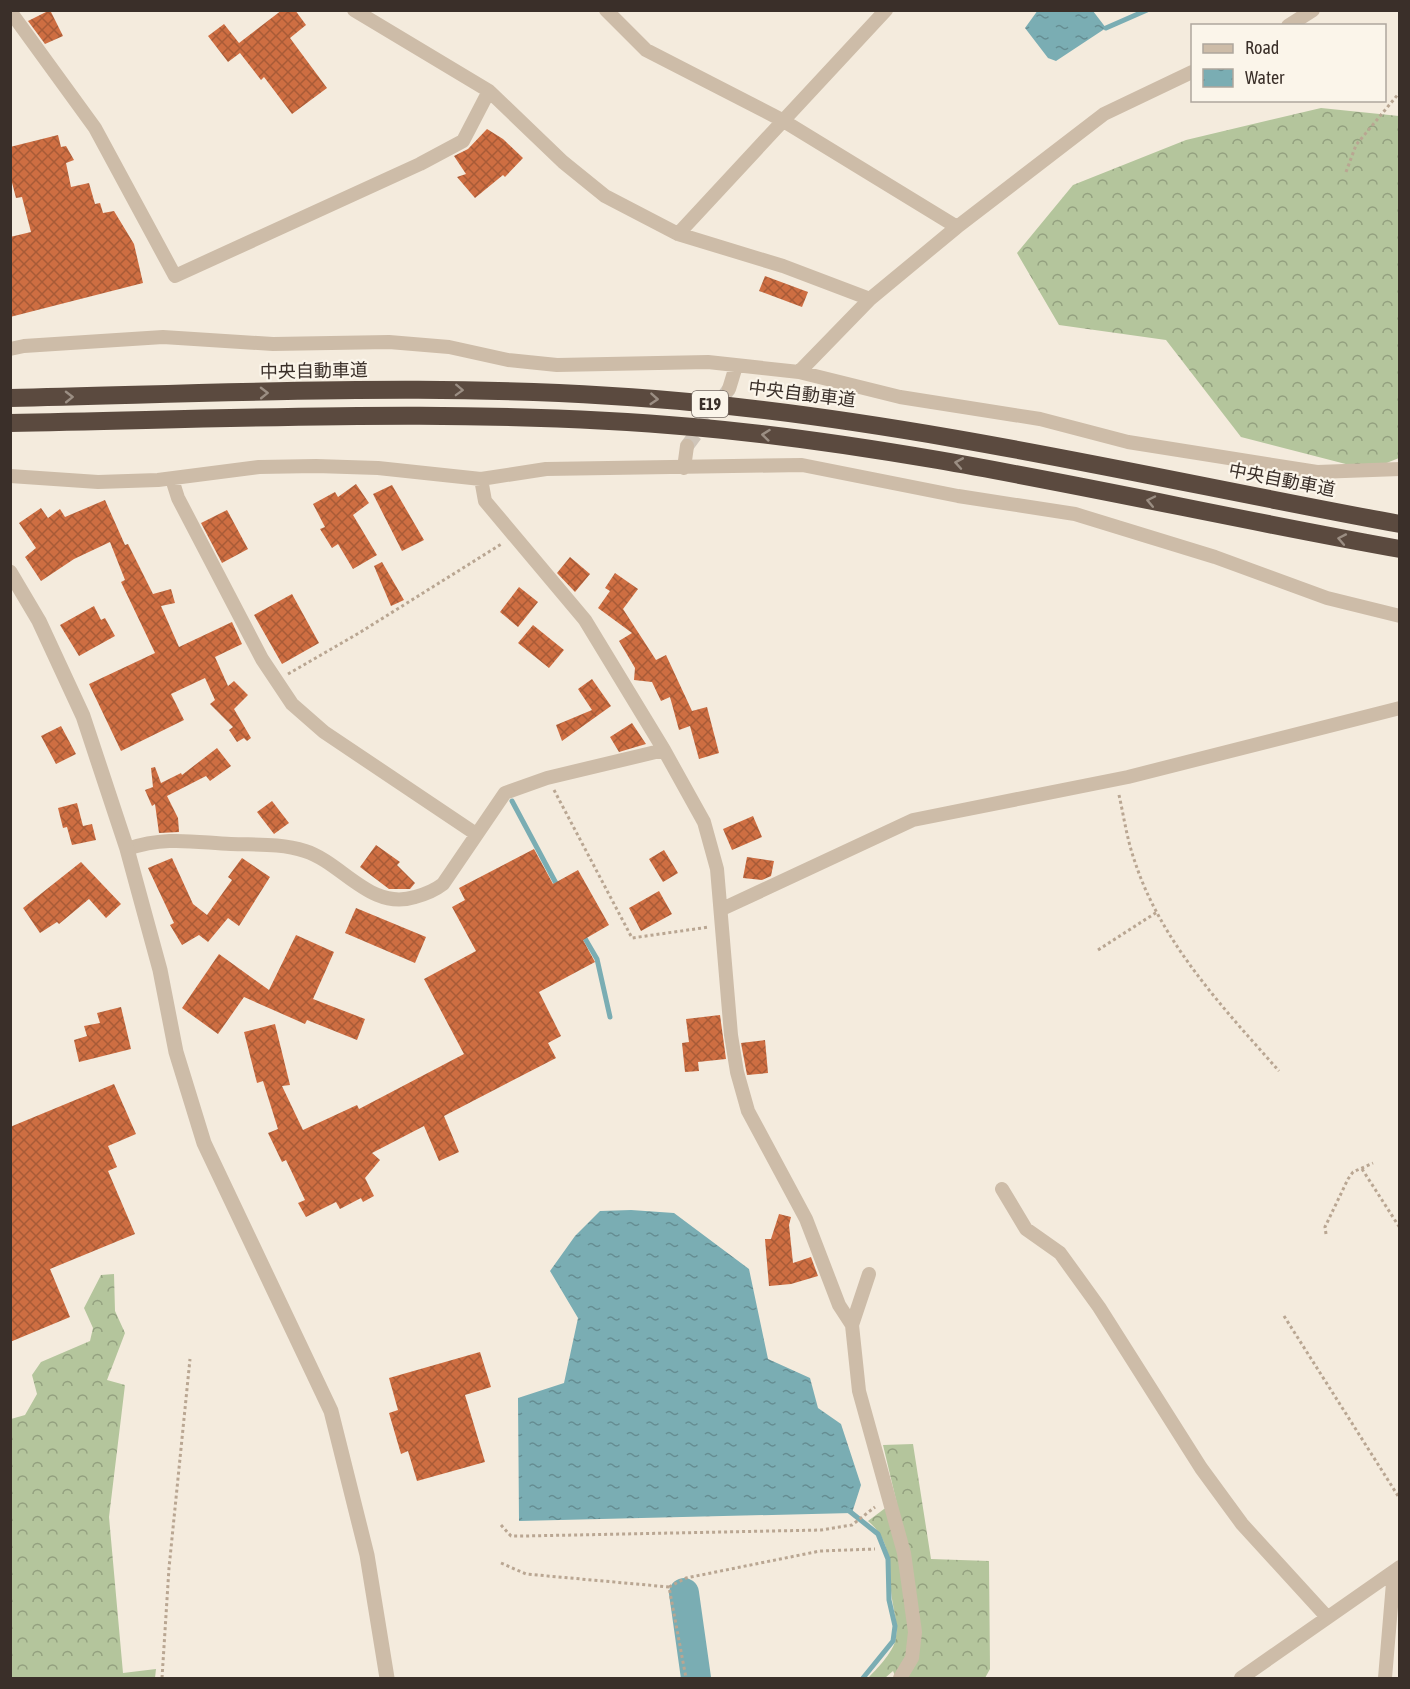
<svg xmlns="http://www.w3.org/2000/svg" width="1410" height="1689" font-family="'Asap Condensed','Noto Sans JP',sans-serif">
<defs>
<pattern id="forest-crowns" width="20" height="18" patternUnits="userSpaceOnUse" patternTransform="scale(1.5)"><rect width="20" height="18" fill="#b4c59c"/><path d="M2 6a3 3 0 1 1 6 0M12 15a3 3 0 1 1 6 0" fill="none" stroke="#93a07f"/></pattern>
<pattern id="water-ripples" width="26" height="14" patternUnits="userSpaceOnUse" patternTransform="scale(1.5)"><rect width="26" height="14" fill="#7aadb3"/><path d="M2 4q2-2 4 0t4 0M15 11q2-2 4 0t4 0" fill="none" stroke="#658d92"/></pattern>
<pattern id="building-cross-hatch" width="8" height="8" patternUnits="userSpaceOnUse" patternTransform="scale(1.5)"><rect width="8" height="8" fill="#ce6e42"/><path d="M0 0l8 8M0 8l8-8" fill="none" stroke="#a85b37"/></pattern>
</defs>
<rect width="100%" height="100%" fill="#f4ebdd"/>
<!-- forest -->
<path fill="url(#forest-crowns)" d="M1321,108L1399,116V458L1369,470L1241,437L1166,340L1059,325L1017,253L1073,185L1186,140Z
M114,1274L115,1311L125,1333L107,1380L125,1385L109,1517L123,1673L156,1669L155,1678H11V1419L25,1415L37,1394L32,1375L41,1362L90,1341L93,1328L84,1308L101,1275Z
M913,1444L931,1559L989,1561L990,1669L985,1678H896L893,1671L885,1678H868C876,1670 893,1652 895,1641C899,1626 894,1613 892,1599C888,1569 894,1543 868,1521L884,1509L897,1504L883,1445Z"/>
<!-- water -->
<path fill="url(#water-ripples)" d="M1038,10L1093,11L1106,28L1056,61L1048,58L1025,28Z
M631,1210L674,1213L749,1269L768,1359L810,1378L818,1408L841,1424L861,1485L852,1513L519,1521L518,1398L564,1383L578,1318L550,1271L575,1236L600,1211Z"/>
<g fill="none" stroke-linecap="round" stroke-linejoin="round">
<!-- stream -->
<path stroke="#7aadb3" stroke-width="5" d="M1106,28L1147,10
M512,801L558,887
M583,935L597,959L610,1017
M848,1510L878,1534L888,1559L889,1600L895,1626L893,1641L863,1678"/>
<!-- river -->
<path stroke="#7aadb3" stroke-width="30" d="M684,1593L696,1678"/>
</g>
<!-- building -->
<path fill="url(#building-cross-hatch)" d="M50,10L63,36L45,44L28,21Z
M282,10H295L306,25L290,38L327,88L292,114L264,77L261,80L240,53L228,62L208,36L224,24L239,43Z
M487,129L503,139L523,158L505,177L503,175L475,198L457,177L466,174L454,156L468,149Z
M58,135L61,147L66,146L74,160L66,163L71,187L89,183L95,204L100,203L103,213L114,211L134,244L143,283L10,317V237L31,232L22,197L16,198L10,175V147Z
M765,276L808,292L802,307L759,291Z
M356,484L369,503L353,515L377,555L353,569L338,544L332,548L320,529L325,527L313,504L335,492L338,497Z
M392,485L424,540L402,551L373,494Z
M105,500L125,545L128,544L153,594L171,589L175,603L161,606L179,647L232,622L242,644L215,657L228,686L234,681L248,695L234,709L251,738L247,741L244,738L237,742L229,730L233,727L210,704L215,700L205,678L171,694L184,720L121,751L89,684L155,653L121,582L125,580L110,542L74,559L41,581L25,557L36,548L19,523L41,508L48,518L60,509L65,517Z
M227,510L248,549L222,563L201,523Z
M570,557L590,574L575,592L557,573Z
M382,562L404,600L391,606L374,566Z
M615,573L638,589L623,609L656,660L666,655L692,711L707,707L719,753L699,759L690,726L679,730L670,697L661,701L652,682L634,680L635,668L619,641L632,633L598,608L610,591L605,588Z
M519,587L538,602L518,627L500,612Z
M292,594L319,643L282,664L254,615Z
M94,606L101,620L105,618L115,636L79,656L60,625Z
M533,625L564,650L549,668L518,643Z
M592,679L611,706L562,741L556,725L592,710L578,689Z
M632,723L646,744L619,752L610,737Z
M61,726L76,754L56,764L41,736Z
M217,748L231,766L210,781L206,776L167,796L178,818L179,832L159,833L155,804L152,806L145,790L153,787L151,768L155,767L161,783L181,773L182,775Z
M272,801L289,823L274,834L257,812Z
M77,803L83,826L92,824L96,840L72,845L67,827L63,828L58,808Z
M753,816L762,837L732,850L723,829Z
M376,845L400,862L397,865L415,883L410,889H389L360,867Z
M534,849L553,884L578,870L609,925L583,940L595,962L539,992L561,1036L548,1043L556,1058L444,1116L459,1152L439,1161L424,1126L372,1153L380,1160L365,1178L374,1196L363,1202L361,1198L340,1209L336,1202L306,1217L298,1203L305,1200L286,1160L282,1162L268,1133L278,1129L263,1081L257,1083L244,1032L275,1024L290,1085L282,1086L303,1130L357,1105L359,1109L464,1054L424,979L476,951L452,907L465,900L459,888Z
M664,850L678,873L663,882L649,859Z
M747,857L774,861L771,876L762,880L743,878Z
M172,858L193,904L207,915L232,880L228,877L242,858L270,877L239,926L228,918L208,942L199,935L182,945L170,925L174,923L148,868Z
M81,862L121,904L106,918L89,899L59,924L57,922L40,933L23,908Z
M659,891L672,914L641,931L629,908Z
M356,908L426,937L415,963L345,933Z
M296,935L334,952L313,999L365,1019L357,1040L307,1020L305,1024L244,997L218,1034L182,1008L219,954L269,990Z
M121,1007L131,1049L79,1062L74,1040L87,1036L84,1026L100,1023L97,1013Z
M720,1015L726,1059L698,1062L699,1071L685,1072L682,1043L689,1042L686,1019Z
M765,1040L768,1073L747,1075L741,1043Z
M114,1084L136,1134L108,1146L117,1167L108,1171L135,1234L50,1269L70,1317L10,1342V1127Z
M779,1214L791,1217L789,1225L793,1263L811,1257L818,1276L791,1284L769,1286L765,1239H771Z
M480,1352L491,1387L465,1395L485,1462L417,1481L408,1451L401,1454L389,1413L398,1410L389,1378Z"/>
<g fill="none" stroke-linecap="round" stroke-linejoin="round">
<!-- minor-tunnel -->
<path stroke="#cfc5b9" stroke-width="14" stroke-dasharray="14 7" stroke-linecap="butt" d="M687,446L729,389"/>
<!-- path -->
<path stroke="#b9a692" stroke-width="3" stroke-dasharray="3 3" stroke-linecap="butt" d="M1346,172L1356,145L1400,92
M288,674L359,633L503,543
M554,790L632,938L709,927
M1119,795C1124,817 1127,840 1135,862C1161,942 1224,1009 1279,1071
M1098,950L1157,912
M1362,1169L1400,1228
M1326,1234L1325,1227L1348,1179L1353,1172L1373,1163
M1284,1316L1400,1499
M501,1525L511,1536H525L821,1530L852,1525L875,1507
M501,1563L526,1574L669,1587L686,1678
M669,1587L686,1578L820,1551L875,1549
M162,1678L169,1568L190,1359"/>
<!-- minor -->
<path stroke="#cdbca8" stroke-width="14" d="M354,10L489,91L563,162L605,196L678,234L783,266L870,299
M606,10L646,50L782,120L957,227
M10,11L95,128L175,276L420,164L463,141L489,91
M1288,26L1313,10
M678,234L886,10
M10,349L24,346L163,337L273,344L389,342L449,347L508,360L557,365L708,362L799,372L900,397L1040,419L1128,442L1317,472L1400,469
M799,372L870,299L957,227L1104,114L1192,72
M729,389L736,366
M684,468L687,446
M10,476L98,482L158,480L259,467L316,466L378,468L481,479L546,469L802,465L958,496L1075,514L1215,557L1327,598L1400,616
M172,479L178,498L262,659L292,704L324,732L476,834
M481,479L485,501L585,620L664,750L704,822L717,869L731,1035L737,1072L748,1111L806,1219L839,1305L852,1325L859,1391L904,1553L915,1632L912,1658L900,1678
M127,849C166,836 192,842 231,844C256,845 281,843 305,851C343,863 370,911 415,897C426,894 434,891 443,884L505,793L547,778L664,750
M722,909L913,820L1128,777L1400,708
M1002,1189L1026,1229L1060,1253L1099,1307L1201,1468L1242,1524L1327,1617
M852,1325L869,1274
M1241,1678L1400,1567
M1385,1678L1394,1571"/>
<!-- tertiary -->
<path stroke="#cdbca8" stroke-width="15" d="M10,572L39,621L83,716L127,849L160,970L176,1052L204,1143L331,1411L367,1555L387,1678"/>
<!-- motorway -->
<path stroke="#5b4a3f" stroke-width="18" d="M10,398C240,393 471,380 700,403C936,426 1166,481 1400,524
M10,423C237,419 466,407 693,427C931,448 1164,507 1400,549"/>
</g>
<!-- one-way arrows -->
<defs><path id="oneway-chevron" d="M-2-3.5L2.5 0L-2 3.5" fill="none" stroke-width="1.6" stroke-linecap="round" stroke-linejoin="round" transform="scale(1.5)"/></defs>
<g stroke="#9b8e83">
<use href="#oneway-chevron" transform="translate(459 390) rotate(2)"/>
<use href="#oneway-chevron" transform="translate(264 393) rotate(-1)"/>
<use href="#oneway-chevron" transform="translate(69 397) rotate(-1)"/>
<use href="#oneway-chevron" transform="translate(654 399) rotate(4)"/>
<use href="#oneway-chevron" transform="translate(766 435) rotate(-174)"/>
<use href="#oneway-chevron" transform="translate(959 463) rotate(-170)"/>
<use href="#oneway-chevron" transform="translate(1151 501) rotate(-168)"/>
<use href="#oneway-chevron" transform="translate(1342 539) rotate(-169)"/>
</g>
<g text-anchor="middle" stroke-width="4.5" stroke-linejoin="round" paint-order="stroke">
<!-- shield labels -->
<rect fill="#fbf5ea" stroke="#746a63" stroke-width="1.5" x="692" y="391" width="36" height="26" rx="4.5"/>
<g font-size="16" font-weight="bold" fill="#3a2f29">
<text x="710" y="410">E19</text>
</g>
<!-- street labels -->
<g font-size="18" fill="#3a2f29" stroke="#fbf5ea">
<text transform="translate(314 371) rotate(-1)" y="6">中央自動車道</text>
<text transform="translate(802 394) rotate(7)" y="6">中央自動車道</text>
<text transform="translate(1282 480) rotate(11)" y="6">中央自動車道</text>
</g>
</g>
<!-- border -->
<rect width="1410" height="1689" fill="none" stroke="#3a2f29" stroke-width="24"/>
<!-- legend -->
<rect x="1191" y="24" width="195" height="78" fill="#fbf5ea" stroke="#aea69d" stroke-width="1.5"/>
<rect x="1203" y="44" width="30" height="9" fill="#cdbca8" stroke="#aea69d" stroke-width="1.5"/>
<text x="1245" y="54" font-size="18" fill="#3a2f29">Road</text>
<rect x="1203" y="69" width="30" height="18" fill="url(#water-ripples)" stroke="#aea69d" stroke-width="1.5"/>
<text x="1245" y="84" font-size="18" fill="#3a2f29">Water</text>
</svg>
